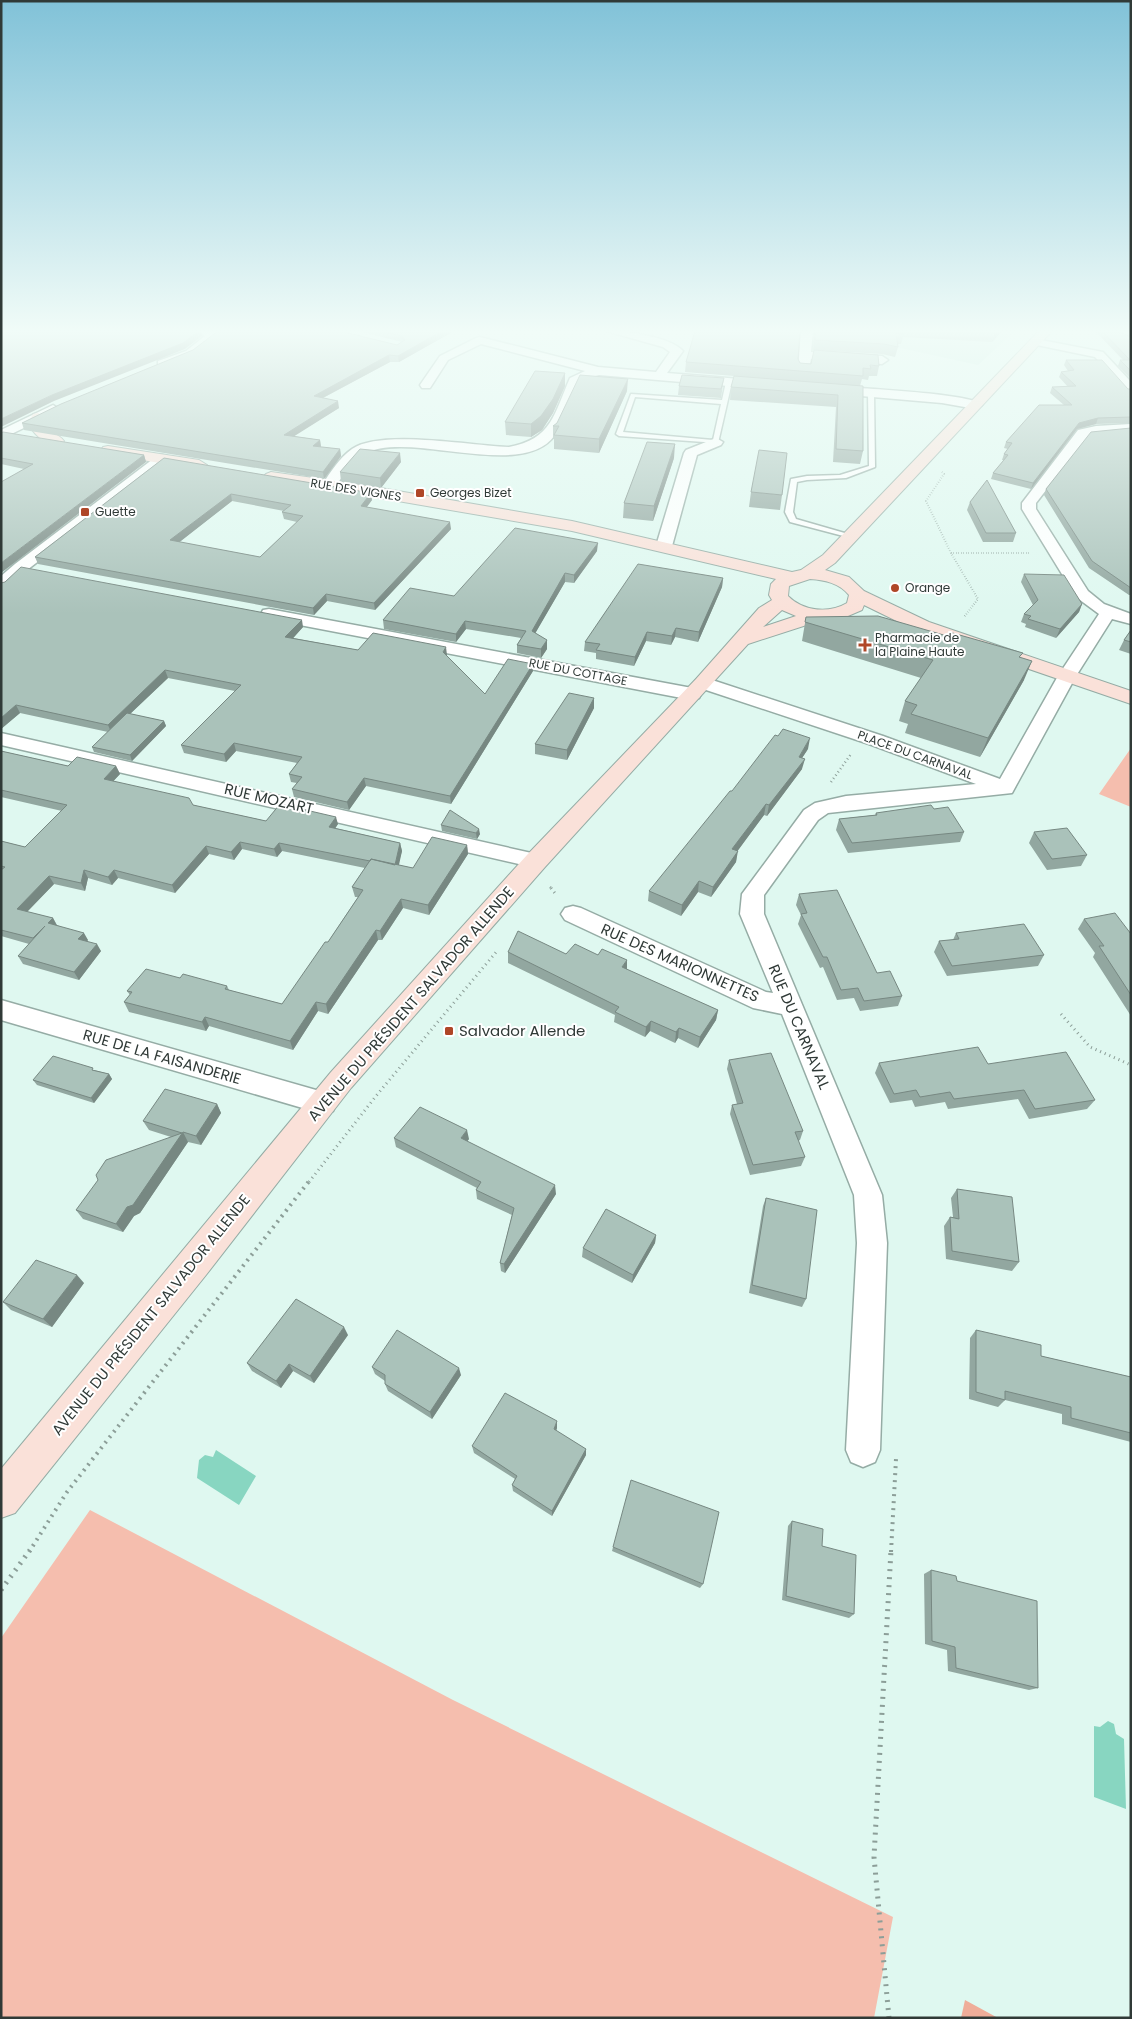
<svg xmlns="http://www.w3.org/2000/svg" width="1132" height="2019" font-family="Poppins,sans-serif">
<rect width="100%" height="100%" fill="#dff8f0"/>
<!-- built -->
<path fill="#cbece1" d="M868,331H1015L978,365L891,346Z"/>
<!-- green -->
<path fill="#f5beae" d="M1131,748V807L1099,794Z
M90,1510L453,1700L893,1917L874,2018H1V1638Z"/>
<!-- forest -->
<path fill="#efad99" d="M965,2000L998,2018H961Z"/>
<!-- water -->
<path fill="#88d6c1" d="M216,1450L256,1476L239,1505L197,1478L199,1460L205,1455L213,1457Z
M1108,1721L1114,1724L1116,1734L1124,1739L1126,1809L1094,1797V1726L1100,1727Z"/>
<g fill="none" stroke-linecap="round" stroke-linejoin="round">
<!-- lane casing -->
<g stroke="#95aca5" stroke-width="3">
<path id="lane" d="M729,380L732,382L718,443L619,436L616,434L631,394L722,400L726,382ZM635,397L721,404L713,440L623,432Z
M871,391L874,393L875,467L846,478L807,480L797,482L793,512L796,519L855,536L851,538L790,522L785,512L791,479L807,476L840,475L869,466L868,393Z"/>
</g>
<!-- street casing -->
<g stroke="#95aca5" stroke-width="3">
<path id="street" d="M199,331H214L219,335C208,347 174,371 158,367V361L186,351L205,336Z
M606,331C625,331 669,336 683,351L667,373L765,381L771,385L765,389L599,375L581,380L555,435C522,482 408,429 364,454C351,461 343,477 334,488H324L322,485C330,473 339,458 352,449C381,429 472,446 509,447C552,439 554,414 570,378L585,371L481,344L448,360L430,388H422L420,385L440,356L476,338L480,337L598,367L656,372L670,352L663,347Z
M801,331H813L811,352L882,356L888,360L882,364L811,359L808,373H800L798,370Z
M1036,339L1103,352L1131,382V394L1127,393L1095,357L1032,344V340Z
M830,386C853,388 972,393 982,405L976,409L942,403L826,393L824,390L826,387Z
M53,405L59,409L57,412L1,439V430Z
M1131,424V432L1088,436L1036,503V509L1088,591L1104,604L1131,614V624L1112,619L1076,676L1012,793L828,813L818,820L764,895V914L882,1195L887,1243L880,1450L875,1462L863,1467L851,1462L846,1450L857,1243L854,1195L782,1014L753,1008L565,920L561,914L565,908L573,906L581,908L766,992L773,993L740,914L742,894L804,810L815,803L846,796L976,784L869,744L697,687L694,683L697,679H709L883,736L1000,779L1058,676L1099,614L1076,597L1022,509V503L1078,430L1096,426Z
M716,438L723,442L721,445L697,455L672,546L669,549H659L656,546L684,453L686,450Z
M162,455L167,456L169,459L167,462L27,570L7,588L1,590V576L15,564L157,456Z
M269,609L692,688L699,690L701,694L699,698L692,700L263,618L261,614L263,610Z
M1,733L536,854L544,856L547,861L544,866L536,868L1,745Z
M1,1000L323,1092L333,1095L336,1103L333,1111L323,1114L1,1020Z"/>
</g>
<!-- secondary casing -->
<g stroke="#95aca5" stroke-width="2">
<path id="secondary" d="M1039,331H1052L835,563L825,570L849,577L864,591L929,622L1131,691V704L915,630L864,605L862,610L848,616L819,621L748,644L545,867L351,1088L206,1275L15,1513L1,1518V1469L331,1072L527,855L696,679L759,608L772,600L769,595L771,584L776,579L572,531L363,495L271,482L263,477L266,474L271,472L363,485L572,521L792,572L801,570L823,555ZM810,579C825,580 839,583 849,595L847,603C828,614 803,611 788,596L789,586ZM782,610L796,616L763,627Z
M38,413L45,417L42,424C48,433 58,433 64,441L62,444C47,448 35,435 28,424L33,414Z
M108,446L199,460L207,465L199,470L103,453L101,450L103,447Z"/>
</g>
<!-- path-far4 -->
<path stroke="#8c9e98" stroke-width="2" stroke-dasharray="0.5 2" stroke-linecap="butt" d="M942,472L944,474L926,501L951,553L978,599L964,617
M951,553H1030"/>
<!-- path-far3 -->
<path stroke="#8c9e98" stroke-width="2.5" stroke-dasharray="1 3" stroke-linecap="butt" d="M831,782L851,754
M550,887L552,889"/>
<!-- path-far2 -->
<path stroke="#8c9e98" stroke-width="3" stroke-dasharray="1 4" stroke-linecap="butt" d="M551,888L557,896
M1061,1014L1090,1047L1131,1065
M309,1182L376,1096L497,951"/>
<!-- path-far1 -->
<path stroke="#8c9e98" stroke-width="4" stroke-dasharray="2 5" stroke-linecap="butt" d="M29,1552L67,1492L310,1180
M891,1552L896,1459"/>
<!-- path -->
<path stroke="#8c9e98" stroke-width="5" stroke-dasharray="2 6" stroke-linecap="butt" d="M1,1590L30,1550
M889,2018L874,1857L891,1550"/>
<!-- lane -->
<use href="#lane" fill="#fff" fill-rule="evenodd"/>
<!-- street -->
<use href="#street" fill="#fff" fill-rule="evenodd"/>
<!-- secondary -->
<use href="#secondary" fill="#fae1d9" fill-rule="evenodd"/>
</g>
<!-- wall -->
<path fill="#92a7a0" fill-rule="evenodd" d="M217,331H340L397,345L402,342L358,331H454L399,362H390L323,398L339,408L293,436L320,440L321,447L340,449L341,456L324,479L24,430L22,423L193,350Z
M814,331H1002L992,342L903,337L901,344H897L898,347L895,357L882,354L813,350Z
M1095,331H1118L1131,337V379L1118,366L1120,360H1123Z
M798,359L800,363L879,366L877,376H869L868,380L862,379L860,386L863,451L860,464L833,462L836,407L730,400L731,387L734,376L685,372L686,362Z
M1066,360L1128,389H1131V423L1096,424L1077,429L1031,489L991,479L993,473L1004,460H1002L1004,454L1008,449L1004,448L1006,442L1064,405L1050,393L1052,387H1068L1059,377L1061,372L1068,371L1064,365Z
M724,378L721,398L678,395L679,386Z
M565,386L553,413L542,430L531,437L506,435L505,422Z
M627,391L599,453L554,449V439H553V426Z
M1131,428V595H1129L1089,568L1044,495L1046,489Z
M1,433L144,455L146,462L24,469L1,464Z
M164,458L372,500L367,507L451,529L375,610L327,601L314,615L38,564L35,557ZM232,501L284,511L282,512L284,519L297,522L260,557L179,542Z
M674,458L653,521L623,518L624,503Z
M401,462L381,488L341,482L340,472Z
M751,492L782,495L780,510L749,507Z
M970,502L1016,533L1013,542H983L967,510Z
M597,551L574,583L565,582L535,633L547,649L541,658L517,653V645L521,638L466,629L456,642L384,629L383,620L454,596Z
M1024,574L1082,604L1079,612L1056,638L1025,627L1026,624L1021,622L1024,614L1033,605L1021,582Z
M723,578L722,587L698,642L675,637L671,645L646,641L634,666L596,659V653L584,651L585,642Z
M1,583L303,627L293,638L358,650L447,655L446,656L485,694L533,664V671L451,804L366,786L349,810L294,797L292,789L297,783L291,782L289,774L297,763L236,751L226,762L184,753L181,745L235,691L168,678L130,714L164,721L166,726L132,761L94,752L92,747L108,732L20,713L1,729Z
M806,617L948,636L949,632L1021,657L1024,680L980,757L905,733L908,724L899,721L905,701L921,678L802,641Z
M1131,630V654L1119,650L1124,640Z
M594,698V708L567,760L535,754V744Z
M808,749L802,758V769L767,816L764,815L737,851L736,862L711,897L698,892L681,916L648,901L649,891Z
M1,751L68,766H116L120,774L113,781L193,805L266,821L338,824L335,828L400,843L402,851L398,865L413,868L467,845L468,854L429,915L403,908L382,940H378L328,1014L318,1011L293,1050L209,1026L206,1031L129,1012L124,1002L130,995L127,991L180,978L227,986L229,990L282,1004L328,942L358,897H355L352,887L365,868L282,851L277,857L242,849L234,860L209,854L175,893L118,878L112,885L88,878L85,891L54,884L27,912L53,918L57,925L88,940L87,941L101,951L79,980L23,964L18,956L29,944L1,936V841L25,847L62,811L1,797Z
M934,809L964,832L960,842L848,853L836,830L839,819L875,815L876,813Z
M441,825L480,834L477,839L442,831Z
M1034,832L1087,855L1081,866L1047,870L1029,843Z
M799,894L877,973L902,996L898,1006L860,1011L854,998L837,1000L823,967L820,968L798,924L801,915L796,905Z
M1084,919L1131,934V1016L1093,957L1095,953L1078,929Z
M956,933L1044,955L1038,966L947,976L934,952L939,941L953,940Z
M508,952L566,954L627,970L718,1010L716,1020L698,1048L678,1038L675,1043L650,1031L645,1037L614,1022L615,1015L508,963Z
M729,1060L803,1131L800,1140L798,1141L805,1157L801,1166L750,1175L730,1114L732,1105L737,1104L727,1069Z
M879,1063L988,1064L1095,1100L1087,1109L1029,1119L1018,1099L948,1109L945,1102L915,1107L912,1100L890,1103L875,1073Z
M94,1070L109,1074L112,1079L94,1103L37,1085L33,1080Z
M217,1104L221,1113L201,1145L188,1142L140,1213L134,1216L123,1232L83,1219L76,1210L171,1137L149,1130L143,1121Z
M394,1138L469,1139L467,1141L556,1194L505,1273L501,1271L500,1263L512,1215L477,1199L476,1190L477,1188L396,1147Z
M957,1189L1019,1262L1012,1271L946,1259L944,1226L950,1217H953L951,1198Z
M766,1198L806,1299L802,1307L749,1293L763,1206Z
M656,1235L655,1243L632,1283L582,1257L583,1248Z
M84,1283L52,1327L11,1310L3,1302Z
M976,1330L1041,1356L1131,1377V1442L1062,1424V1414L1005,1400L998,1407L969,1399L970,1338Z
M348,1335L314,1383L293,1371L281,1388L252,1371L247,1363Z
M372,1367L461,1375L432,1419L388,1391L385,1384V1381L375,1374Z
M557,1428L556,1431L586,1449V1455L552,1516L513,1491L512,1485L515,1479L474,1453L472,1446Z
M792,1521L822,1546L854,1614L849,1618L782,1600L788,1526Z
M613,1547L703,1584L700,1588L612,1551Z
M931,1570L957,1581L1038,1688L1029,1690L948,1671L947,1650L925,1644L924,1574Z"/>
<!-- shaded-wall -->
<path fill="#778882" d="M199,331H201L202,336L185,349L54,401L1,427V419L52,395Z
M442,331H454L399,362L398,356Z
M996,331H1002L992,342L995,332Z
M389,355L390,362L315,402L314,396Z
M565,373V386L553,413L542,430L531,437V424Z
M628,379L627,391L599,453V439Z
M338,401L339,408L285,442L284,435Z
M1098,418L1096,424L1077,429L1031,489L1033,483L1079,423Z
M320,440L321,447L313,446Z
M675,444L674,458L653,521L654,506Z
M340,449L341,456L324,479L323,472Z
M400,453L401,462L381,488L380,478Z
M144,455L146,462L1,573V563Z
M371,493L372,500L362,513L361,506Z
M231,494L232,501L172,548L170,540Z
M450,522L451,529L375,610L374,603Z
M598,543L597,551L574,583V575Z
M565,573V582L532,639V631Z
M723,578L722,587L698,642L699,632Z
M326,594L327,601L314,615L313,608Z
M1082,604L1079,612L1056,638L1060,629Z
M302,620L303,627L287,645L285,637Z
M465,621L466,629L456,642V634Z
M676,628L675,637L671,645L672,636Z
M647,632L646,641L634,666L635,657Z
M547,640V649L541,658V649Z
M446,647L447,655L443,660V652Z
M1032,661L1024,680L980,757L988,738Z
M533,664V671L451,804L450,796Z
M165,670L168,678L111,732L108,725Z
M594,698V708L567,760V750Z
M16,705L20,713L1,729V718Z
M164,721L166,726L132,761L130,755Z
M810,738L808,749L796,767L799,757Z
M234,743L236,751L226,762L224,754Z
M805,759L802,769L767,816L769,805Z
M116,766L120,774L108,787L104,779Z
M364,778L366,786L349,810L347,802Z
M766,804L764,815L731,860L732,849Z
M336,817L338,824L331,835L329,827Z
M479,829L480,834L477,839L476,833Z
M240,842L242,849L234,860L231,852Z
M279,843L282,851L277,857L274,849Z
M400,843L402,851L397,874L395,866Z
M467,845L468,854L429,915L428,905Z
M206,846L209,854L175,893L172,885Z
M738,851L736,862L711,897L713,887Z
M84,870L88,878L85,891L81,883Z
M114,870L118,878L112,885L108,877Z
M49,876L54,884L22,917L17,909Z
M699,881L698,892L681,916L682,905Z
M401,899L403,908L382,940L380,931Z
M53,918L57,926L48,923Z
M376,930L378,940L328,1014L326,1004Z
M84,933L88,940L83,947L78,939Z
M97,944L101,951L79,980L74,972Z
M627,960V971L622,967Z
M316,1002L318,1011L293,1050L290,1041Z
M718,1010L716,1020L698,1048L700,1037Z
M205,1017L209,1026L206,1031L202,1022Z
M651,1021L650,1031L645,1037L646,1027Z
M679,1028L678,1038L675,1043L676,1032Z
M109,1074L112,1079L94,1103L91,1098Z
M217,1104L221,1113L201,1145L196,1136Z
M467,1130L469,1139L463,1147L461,1138Z
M183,1132L188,1142L140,1213L134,1216L123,1232L116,1224L127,1207Z
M555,1185L556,1194L505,1273L504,1264Z
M656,1235L655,1243L632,1283L633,1275Z
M77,1275L84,1283L52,1327L43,1319Z
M344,1327L348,1335L314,1383L310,1376Z
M289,1364L293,1371L281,1388L276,1381Z
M459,1368L461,1375L432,1419L430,1412Z
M557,1421V1428L554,1436V1429Z
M586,1449V1455L552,1516V1511Z"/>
<!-- building -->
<path fill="#aac2ba" stroke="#778882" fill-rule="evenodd" d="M1,331H199L183,343L52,395L1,419Z
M218,331H340L397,345L405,340L402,336L382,331H442L398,356L389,355L314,396L338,401L284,435L320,440L313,446L340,449L323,472L22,423L61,404L193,350Z
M695,331H800L798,359L800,363L811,364L814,350L878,355L879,366L870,365L871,369L863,368V376L686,362Z
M815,331H903V334L896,333L898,347L884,344L815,340Z
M978,331H996L995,332Z
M1102,331H1118L1131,337V371L1120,360H1130Z
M1066,360H1102L1128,389H1131V417L1098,418L1079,423L1033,483L993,473L1008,455L1004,454L1012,443L1006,442L1039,405H1072L1052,387L1076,386L1061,372L1074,370Z
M535,371L565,373L553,399L541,416L531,424L505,422Z
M580,375L628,379L599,439L554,435L559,426H553L557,423Z
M682,375L724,378L721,389L679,386Z
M734,376L863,386V451L836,449L838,395L731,387Z
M1131,428V588L1092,561L1046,489L1091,432Z
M3,432L144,455L1,563V482L33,464L1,458V433Z
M647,442L675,444L654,506L624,503Z
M360,449L400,453L380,478L340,472Z
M759,450L787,453L782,495L751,492Z
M164,458L371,493L361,506L450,522L374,603L326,594L313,608L35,557ZM231,494L291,505L282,512L303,516L260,557L170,540Z
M987,480L1016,533H986L970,502Z
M515,528L598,543L574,575L565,573L532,631L547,640L541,649L517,645L526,631L465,621L456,634L383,620L410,588L454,596Z
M638,564L723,578L699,632L676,628L672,636L647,632L635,657L596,650L600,644L585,642Z
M21,567L302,620L285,637L358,650L373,633L446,647L443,652L485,694L508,659L533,664L450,796L364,778L347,802L292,789L302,777L289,774L302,757L234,743L224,754L181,745L241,685L165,670L108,725L16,705L1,718V583L5,582Z
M1024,574L1064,575L1082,604L1060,629L1028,619L1031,616L1024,614L1038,600Z
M878,616L954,638L949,632L1023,653L1019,657L1032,661L988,738L911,714L917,705L905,701L933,660L805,622L806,617Z
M1131,630V642L1124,640Z
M569,693L594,698L567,750L535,744Z
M127,713L164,721L130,755L92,747Z
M783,729L810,738L799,757L805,759L769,805L766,804L732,849L738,851L713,887L699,881L682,905L649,891L730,791H732L775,735L778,736Z
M1,751L68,766L77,757L116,766L104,779L189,798L193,805L266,821L280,804L336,817L329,827L400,843L395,865L371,859L370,861L279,843L274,849L240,842L231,852L206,846L172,885L114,870L108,877L84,870L81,883L49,876L17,909L53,918L48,923L84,933L78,939L97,944L74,972L18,956L45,926L33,938L1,930V870L5,867L1,866V841L25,847L67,805L1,790Z
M931,805L934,809L948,807L964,832L852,843L839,819L877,815L876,813Z
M450,810L479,829L476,833L441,825Z
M1067,828L1087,855L1052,859L1034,832Z
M432,837L467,845L428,905L401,899L380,931L376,930L326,1004L316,1002L290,1041L205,1017L202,1022L124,1002L132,992L127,991L146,969L180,978L183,974L227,986L225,989L282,1004L325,942H328L363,890L352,887L371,859L413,868Z
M837,890L877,973L890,971L902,996L864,1001L858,988L841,990L827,957H823L801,914L807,913L799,894Z
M1115,913L1131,934V995L1099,946H1104L1084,919Z
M1024,924L1044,955L952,966L939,941L959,939L956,933Z
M518,931L566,954L575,944L598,955L602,949L627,960L622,967L718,1010L700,1037L679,1028L676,1032L651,1021L646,1027L615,1012L619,1007L508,952Z
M978,1047L988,1064L1066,1052L1095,1100L1035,1109L1024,1090L954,1099L950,1092L920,1097L916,1090L894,1094L879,1063Z
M771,1053L803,1131L795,1132L805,1157L753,1165L732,1105L743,1103L729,1060Z
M53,1056L93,1068L92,1070L109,1074L91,1098L33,1080Z
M165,1089L217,1104L196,1136L183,1132L133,1205L127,1207L116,1224L76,1210L98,1180L96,1175L106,1160L182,1133L143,1121Z
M420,1107L467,1130L461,1138L555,1185L504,1264L500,1263L514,1208L476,1190L481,1182L394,1138Z
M957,1189L1012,1197L1019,1262L952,1251L950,1217L959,1219Z
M766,1198L817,1210L806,1299L752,1285Z
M606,1209L656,1235L633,1275L583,1248Z
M36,1260L77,1275L43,1319L3,1302Z
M296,1299L344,1327L310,1376L289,1364L276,1381L247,1363Z
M397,1330L459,1368L430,1412L385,1384V1375L372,1367Z
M976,1330L1041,1345V1356L1131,1377V1433L1071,1418V1407L1005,1391V1400L976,1392Z
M505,1393L557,1421L554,1429L586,1449L552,1511L512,1485L517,1476L472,1446Z
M631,1480L719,1512L703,1584L613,1547Z
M792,1521L823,1529L822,1546L856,1555L854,1614L786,1596Z
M931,1570L956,1576L957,1581L1037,1601L1038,1688L956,1668L955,1647L932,1641Z"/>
<!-- sky -->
<linearGradient id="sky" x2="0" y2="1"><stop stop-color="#81c2d8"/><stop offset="0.54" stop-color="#f1fcf8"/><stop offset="1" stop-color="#f1fcf8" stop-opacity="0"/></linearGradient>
<rect width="1132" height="614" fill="url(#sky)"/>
<!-- markers -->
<g fill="#af4627" stroke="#fff" stroke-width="2">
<rect x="415" y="488" width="10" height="10" rx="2.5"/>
<rect x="80" y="507" width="10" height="10" rx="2.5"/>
<circle cx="895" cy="588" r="5"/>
<path d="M862.5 637.5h5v5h5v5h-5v5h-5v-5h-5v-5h5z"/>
<rect x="444" y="1026" width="10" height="10" rx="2.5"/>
</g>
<g text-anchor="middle" stroke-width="4" stroke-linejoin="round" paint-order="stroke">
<!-- far-street labels -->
<g font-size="12" fill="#303a37" stroke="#fff">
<text transform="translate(356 490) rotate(9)" y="4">RUE DES VIGNES</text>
<text transform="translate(578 672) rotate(11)" y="4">RUE DU COTTAGE</text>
<text transform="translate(915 755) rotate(20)" y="4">PLACE DU CARNAVAL</text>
</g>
<!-- far-poi labels -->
<g font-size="12" fill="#303a37" stroke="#fff" text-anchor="start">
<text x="430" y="497">Georges Bizet</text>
<text x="95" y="516">Guette</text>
<text x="905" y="592">Orange</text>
<text x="875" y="642">Pharmacie de<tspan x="875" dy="14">la Plaine Haute</tspan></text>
</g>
<!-- street labels -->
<g font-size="15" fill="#303a37" stroke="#fff">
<text transform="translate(269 799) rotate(13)" y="5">RUE MOZART</text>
<text transform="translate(680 963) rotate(24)" y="5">RUE DES MARIONNETTES</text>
<text transform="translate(411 1004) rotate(-49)" y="5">AVENUE DU PRÉSIDENT SALVADOR ALLENDE</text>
<text transform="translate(799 1027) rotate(67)" y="5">RUE DU CARNAVAL</text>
<text transform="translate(162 1057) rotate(16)" y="5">RUE DE LA FAISANDERIE</text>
<text transform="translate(151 1315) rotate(-51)" y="5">AVENUE DU PRÉSIDENT SALVADOR ALLENDE</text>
</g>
<!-- poi labels -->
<g font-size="15" fill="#303a37" stroke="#fff" text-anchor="start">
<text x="459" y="1036">Salvador Allende</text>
</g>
</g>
<!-- border -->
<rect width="1132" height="2019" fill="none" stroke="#303a37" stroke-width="5"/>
</svg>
